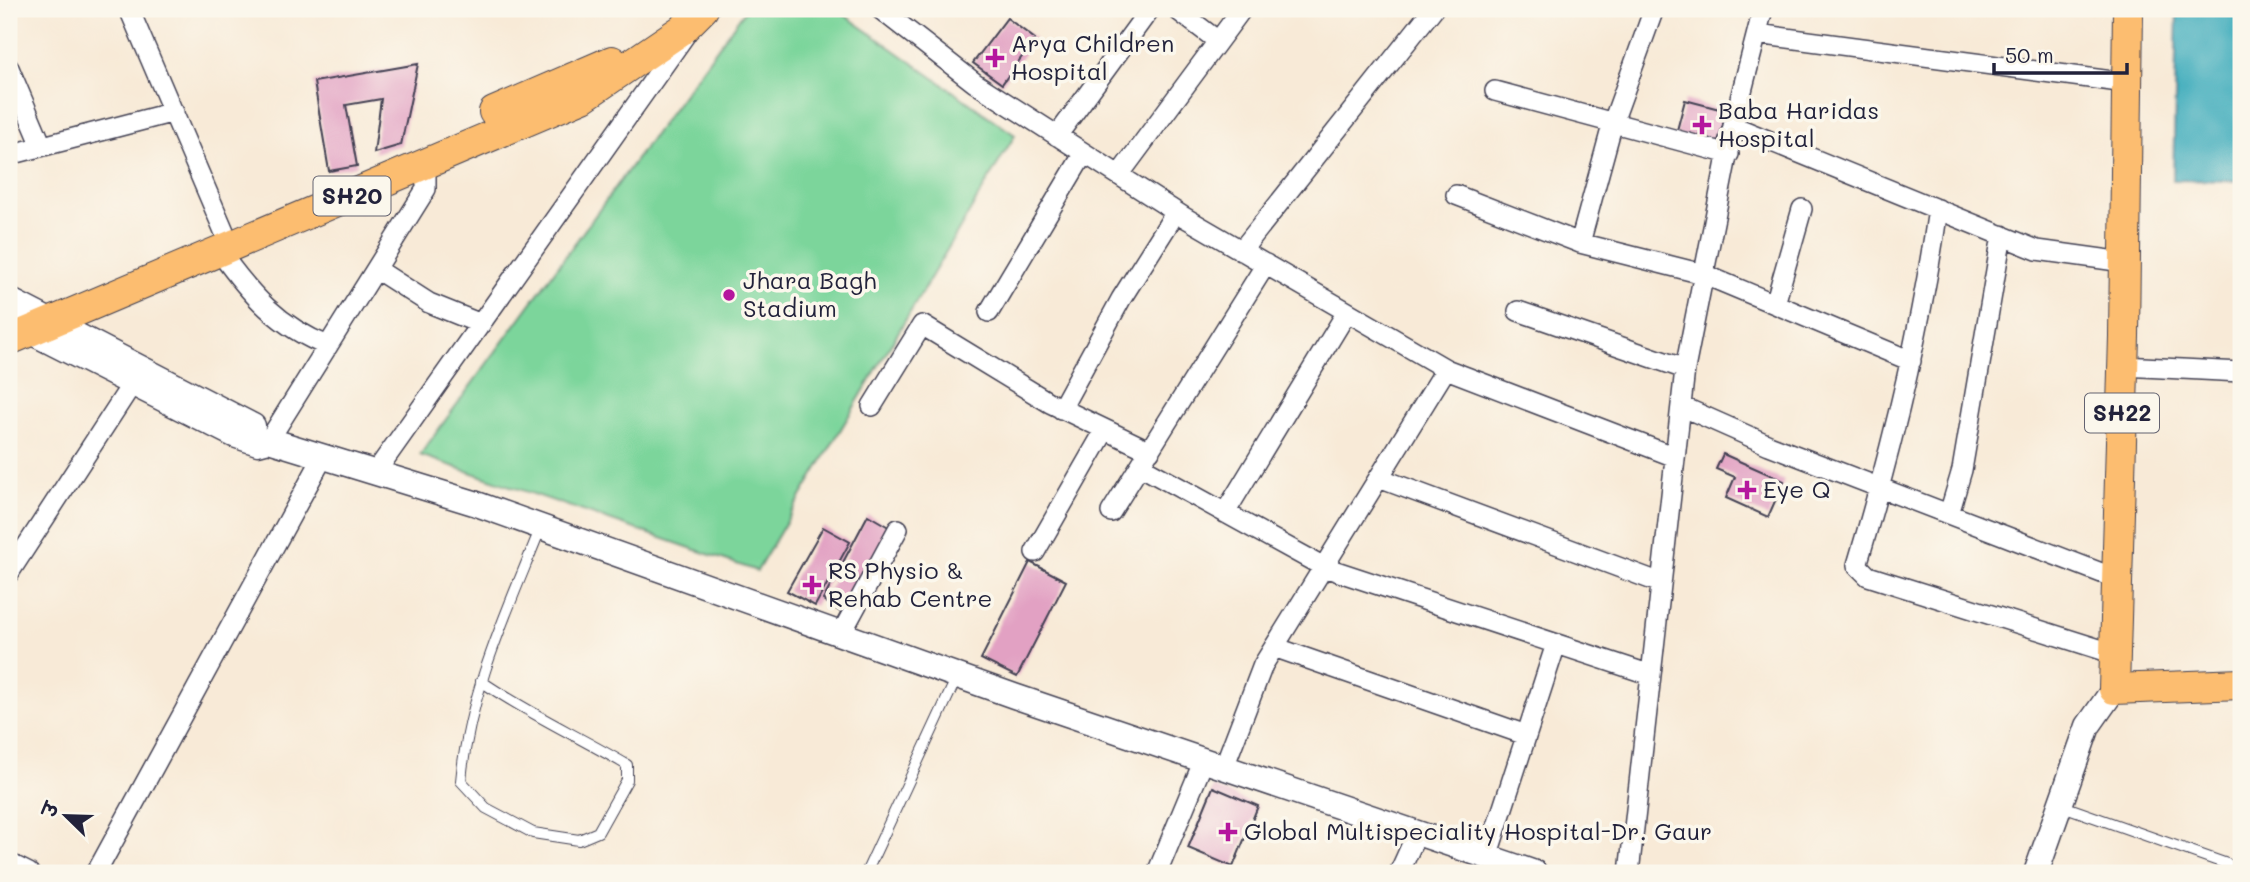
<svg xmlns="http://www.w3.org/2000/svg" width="2250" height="882" font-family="Mali,'Playpen Sans Deva',sans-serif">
<rect width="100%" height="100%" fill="#fbf7ec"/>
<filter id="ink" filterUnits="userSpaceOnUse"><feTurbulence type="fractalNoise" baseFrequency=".0143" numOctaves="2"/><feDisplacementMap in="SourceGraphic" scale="14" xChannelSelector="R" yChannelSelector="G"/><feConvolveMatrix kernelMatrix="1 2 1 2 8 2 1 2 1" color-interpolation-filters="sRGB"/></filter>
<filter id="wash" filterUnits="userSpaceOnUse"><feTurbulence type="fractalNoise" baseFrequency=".00686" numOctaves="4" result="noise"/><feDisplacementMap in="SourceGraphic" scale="28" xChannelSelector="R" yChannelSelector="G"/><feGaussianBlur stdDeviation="1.57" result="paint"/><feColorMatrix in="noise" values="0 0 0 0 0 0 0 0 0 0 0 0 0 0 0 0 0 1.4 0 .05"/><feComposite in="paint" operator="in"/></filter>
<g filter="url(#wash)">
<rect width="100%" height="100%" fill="#f8ead7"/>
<!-- green -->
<path fill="#7cd59b" stroke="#4f7c6b" stroke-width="2" d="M746,9H836L1015,135L757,571L420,455Z"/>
<!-- water -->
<path fill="#3eacbc" stroke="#30677c" stroke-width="2" d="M2177,9H2241V181L2173,180Z"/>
<g id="blocks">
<!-- building -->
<path fill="#e2a1c3" d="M1007,18L1035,39L1002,84L973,63Z
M418,64L401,145L374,153L381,99L346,105L357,166L329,171L314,82Z
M1685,100L1727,111L1717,145L1676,134Z
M1723,454L1784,481L1768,517L1726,498L1735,477L1716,469Z
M868,515L892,529L842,613L823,600Z
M823,527L850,542L815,606L787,591Z
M1030,562L1066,581L1017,677L981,659Z
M1213,787L1258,806L1233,867L1188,848Z"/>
</g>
</g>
<g filter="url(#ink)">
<use href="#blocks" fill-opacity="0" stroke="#424052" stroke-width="2"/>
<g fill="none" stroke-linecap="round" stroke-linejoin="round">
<!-- service casing -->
<g stroke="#424052" stroke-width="12">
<path id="service" d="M481,681C527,713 578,736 627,765V780L598,832L579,840L533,833L486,808L461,781C469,691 508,610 541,527
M2060,805L2241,869
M866,873L957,677"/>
</g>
<!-- minor casing -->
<g stroke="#424052" stroke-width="22">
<path id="minor" d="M129,9L224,231
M880,9L975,83L1184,217L1446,369L1675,457
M1176,9L1218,41
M1757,34L2127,83
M9,68L42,146
M1495,91L1729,154
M1733,126L2037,250L2124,262
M1057,136L1150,9
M9,155L174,112
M1119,175L1242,9
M1456,195L1580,243L1703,274L1911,361
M1938,209C1921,330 1892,448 1857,565L1868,576L2115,654
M1580,243L1613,122L1654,9
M1241,251L1433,9
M220,252C250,294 279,327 328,346
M376,269L429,303L481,324
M1775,304L1802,209
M1518,311L1685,369
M989,312L1084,153
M2123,366L2241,372
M872,406L922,325L1050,403L1150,451
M1681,406L1769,445L2117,579
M1061,409L1121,299L1176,212
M269,440L426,189V164
M1140,466L1324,567L1651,675
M375,473L686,34
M1379,478L1661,583
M1111,512L1266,264
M1225,513L1347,312
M1949,514L1962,470L2002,235
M1035,552L1105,430
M9,573L132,384
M841,634L898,529
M1274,647L1526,735
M1224,767L1263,665L1446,369
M1487,857L1556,644
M9,863L29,873
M96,873L323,457
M1157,873L1204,760
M1399,873L1417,833
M1629,873L1685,369L1733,126L1763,9"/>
</g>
<!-- tertiary casing -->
<g stroke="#424052" stroke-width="27">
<path id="tertiary" d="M9,300L253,426
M9,321L234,435L258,443L269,440L474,503L1014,696L1535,873
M2036,873L2088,726L2114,689"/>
</g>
<!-- primary casing -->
<g stroke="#424052" stroke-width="32">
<path id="primary" d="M2128,9L2124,336L2114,689L2241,684
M494,112L612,61
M9,340L583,97L683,29L703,9"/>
</g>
<!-- service -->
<use href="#service" stroke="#fff" stroke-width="10"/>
<!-- minor -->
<use href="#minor" stroke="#fff" stroke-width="19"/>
<!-- tertiary -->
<use href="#tertiary" stroke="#fff" stroke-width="24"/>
<!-- primary -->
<use href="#primary" stroke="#fcbd6f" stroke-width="30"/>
</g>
</g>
<!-- markers -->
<g fill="#b5179e" stroke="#fbf7ec" stroke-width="2.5">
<path d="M991.5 47.5h7v7h7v7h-7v7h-7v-7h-7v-7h7z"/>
<path d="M1698.5 114.5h7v7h7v7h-7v7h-7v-7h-7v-7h7z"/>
<circle cx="729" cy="295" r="7"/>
<path d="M1743.5 479.5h7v7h7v7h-7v7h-7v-7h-7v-7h7z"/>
<path d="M808.5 574.5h7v7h7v7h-7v7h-7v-7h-7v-7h7z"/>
<path d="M1224.5 821.5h7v7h7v7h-7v7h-7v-7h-7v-7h7z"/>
</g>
<g text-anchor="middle" stroke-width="7" stroke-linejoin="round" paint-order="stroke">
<!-- shield labels -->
<g fill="#fbf7ec" stroke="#636270" stroke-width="2">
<rect x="313.5" y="176.5" width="77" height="39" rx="5"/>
<rect x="2085" y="393.5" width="74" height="39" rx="5"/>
</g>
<g font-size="23" font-weight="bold" fill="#22223b">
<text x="352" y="204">SH20</text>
<text x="2122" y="421">SH22</text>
</g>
<!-- poi labels -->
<g font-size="24" fill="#22223b" stroke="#fbf7ec" text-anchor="start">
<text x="1011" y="52">Arya Children<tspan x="1011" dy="28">Hospital</tspan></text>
<text x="1718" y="119">Baba Haridas<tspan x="1718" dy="28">Hospital</tspan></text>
<text x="743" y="289">Jhara Bagh<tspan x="743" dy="28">Stadium</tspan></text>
<text x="1763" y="498">Eye Q</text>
<text x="828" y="579">RS Physio &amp;<tspan x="828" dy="28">Rehab Centre</tspan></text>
<text x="1244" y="840">Global Multispeciality Hospital-Dr. Gaur</text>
</g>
</g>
<!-- margin -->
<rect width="2250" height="882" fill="none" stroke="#fbf7ec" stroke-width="35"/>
<!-- north arrow -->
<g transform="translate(66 816) rotate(293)" stroke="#fbf7ec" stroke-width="5" paint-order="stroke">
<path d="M0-5L12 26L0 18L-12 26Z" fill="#22223b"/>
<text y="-10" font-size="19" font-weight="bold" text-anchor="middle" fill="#22223b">उ</text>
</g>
<!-- scale -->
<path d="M1994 63v10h133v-10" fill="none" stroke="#22223b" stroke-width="3.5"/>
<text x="2005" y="63" font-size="21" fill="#22223b" stroke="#fbf7ec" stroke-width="5" paint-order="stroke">50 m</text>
</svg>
